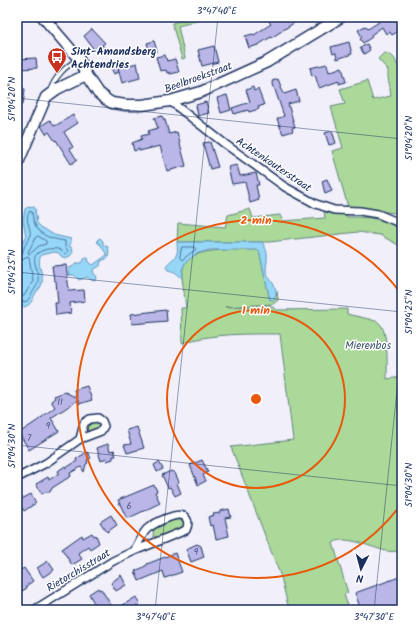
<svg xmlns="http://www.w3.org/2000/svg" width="419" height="627" font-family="Kalam,sans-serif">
<rect width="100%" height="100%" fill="#f1f0fa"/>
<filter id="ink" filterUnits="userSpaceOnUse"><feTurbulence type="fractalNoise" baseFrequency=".025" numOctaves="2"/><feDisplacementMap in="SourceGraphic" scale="8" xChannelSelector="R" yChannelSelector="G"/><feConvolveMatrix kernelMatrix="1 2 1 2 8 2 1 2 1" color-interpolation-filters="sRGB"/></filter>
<g filter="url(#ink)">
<!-- green -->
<path fill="#aad999" stroke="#62847c" d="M196,17H213L178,26L185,58L182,59L172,23Z
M384,53C392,55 395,57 397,65L402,67V214L348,207L332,151L343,148L331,107L345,104L340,89L367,81L373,100L391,96L388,77V70L378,59Z
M250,209L253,218L280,215L283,221L325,218L324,210L346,212L347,217C372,217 380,218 402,230V247L380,235L358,232L269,242H177L178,223L225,227L228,215Z
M235,249L259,250L270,300L276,296L277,291L278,300L273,304L225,307L269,305L277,310L347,309V314C354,316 372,319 378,322C389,329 387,366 387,379L402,377V551C397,551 391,552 386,551C372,548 345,534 333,543L348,593L344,594L349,610H289L281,577L231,447L293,440L280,334C247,334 214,333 182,343L181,308H186L182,278L183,276C178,249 218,251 235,249Z
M95,422L99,424V428L90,432L87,430V426L88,424Z
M181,518L184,523L183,527L181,529L161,537H154L153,535L154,529L176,519Z"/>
<!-- water -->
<path fill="#96d7f8" stroke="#6594ba" d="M29,206L34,207L35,209L37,223L41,227L54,235L71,239V243L69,246L72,248L73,252L70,256L65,258L61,256L59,253L54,252L41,255C36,264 44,274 42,283C41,289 36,291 34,296C32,302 30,305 24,307L20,306L17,303V264L19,258V248L26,237L23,220L25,209Z
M100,238L103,241V245L108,247L109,252L108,258L101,261L100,266L94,269L93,272L97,277L96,280L93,281C85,275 87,278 79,280L74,275H69V268L74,266L76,263H82L85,258H88L89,262L93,265L107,255L100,244L98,243L97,240Z
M177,242H262C266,248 268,253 267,260C267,264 266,266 266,270C269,282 281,287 274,300H270L259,250H209L196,254L185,263L182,270L183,276L182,278L175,272L168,270L166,267C168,261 175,260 177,253C178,250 177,246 177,242Z"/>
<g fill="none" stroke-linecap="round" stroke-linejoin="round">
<!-- shore -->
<path stroke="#4c729c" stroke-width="1" d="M38,236L46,241V244L39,246L31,253L29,254L28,252L36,237Z
M182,247H194L196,249L182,260L180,258Z
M17,256L22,254C23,252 23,250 24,248C25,243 30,241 30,236C32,227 23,220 30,211L32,212C34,233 45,238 65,241V247L68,251L67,253L65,254C59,248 56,248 48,249C24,254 40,267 38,282C38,284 29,299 27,301L23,302L17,300
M17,261L23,260L27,256L29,257L33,281L24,296L17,295"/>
</g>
<!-- building -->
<path fill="#bab6e7" stroke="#1b2f5e" d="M266,17H303L271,38V37L258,45L249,48L245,36L253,34L254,35L271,24Z
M376,17H383L385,20L389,17H402V29L392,35L390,32L386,34L382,27L371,35L372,37L363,43L360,39L362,37L358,30L365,26L368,29L379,22Z
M92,29L105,43L102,45L106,49L101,54L98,49L95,51L84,36Z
M154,41L157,51L150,53L147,43Z
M349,42L352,54L337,59L336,53L333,54L331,47Z
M367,44L370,50L364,54L360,48Z
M214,46L218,62L202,66L198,50Z
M165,55L167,61L175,59L179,72L170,74V72L167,73L166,70L160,71L156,57Z
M36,58L37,68L20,69L19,59Z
M137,63L140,78L122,83L118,68Z
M327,64L329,72L342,67L346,82L339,84V81L319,88L315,75L312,76L310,68Z
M117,66L119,72L114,74L111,68Z
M278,79L284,94L296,90L299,101L288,104L295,127L292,128L293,131L283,134L277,119L284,116L272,81Z
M253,87L254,91L258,89L264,105L258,107L259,109L249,112L248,110L234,114L232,108L250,102L246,90Z
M17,88L25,89L23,105L17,104Z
M227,95L231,110L221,113L217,98Z
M206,102L209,113L198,116L196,105Z
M73,115L78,123L64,132L73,147L70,149L77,160L71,164L56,140L55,141L49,132L46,134L41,126L50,120L55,126Z
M162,116L164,120H165L169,134L177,132L186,166L167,171L160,146L139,151V149L134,151L132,143L142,139L141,136L149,134L148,131L158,128L154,118Z
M332,131L336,143L329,145L325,133Z
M210,142L218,167L210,169L203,143Z
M237,165L240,176L256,173L259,185H256L259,200L250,203L245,182L232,184L228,167Z
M327,179L332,191L325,194L322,181Z
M66,265L69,291L84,290L85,301L70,303L71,313L56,315L55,303H58L56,281L54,280L52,266Z
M166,310L167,321L132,324L131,314Z
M87,386L92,400L79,404L78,400L51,418L59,431L29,450L19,433L37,421L55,407L51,401L55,398L54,396L65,392L77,398L74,390Z
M137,427L144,448L127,453L124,445L131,444L127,430Z
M108,444L110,451L114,450L116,456H113V459L107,461L106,458L101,461L97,448Z
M87,452L91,458L87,460L88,463L86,464L84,472L81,467L70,473L71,476L52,488L50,492H45L42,494L36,484L48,477L49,480L59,473L58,471L65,466L66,468L77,461L76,459Z
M202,460L208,472L203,475L206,481L198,485L190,465Z
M159,462L163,469L157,472L154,465Z
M171,471L175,473L179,482L177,483L181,493L175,496L170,487L168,488L162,475Z
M154,485L157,491L155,492L160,503L127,519L118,500Z
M31,494L36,503L24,511L18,501Z
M229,509L231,517L225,518L229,536L216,539L213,525L210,526L208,517L214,515L213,514L220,513V511Z
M111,515L117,525L107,532L100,522Z
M92,533L94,536L96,535L99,543L90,549L88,546L78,553L82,559L72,565L62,549L82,535L83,538Z
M197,544L201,546L204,557L191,562L186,549Z
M175,553L182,572L165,578L163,571L139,581L135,571L142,568L147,565V564Z
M48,561L54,570L43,577L37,568Z
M24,568L33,581L26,586L27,588L22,591L17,583V572Z
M121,575L126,585L116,591L111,583Z
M402,576V610H361L355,593Z
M98,588L99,590L101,589L111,605L102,610H98L89,594Z
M136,597L140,604L130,610H115Z"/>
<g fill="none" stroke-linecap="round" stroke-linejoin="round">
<!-- lane casing -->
<g stroke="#1b2f5e" stroke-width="6">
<path id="lane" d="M50,91C54,78 66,65 78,60"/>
</g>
<!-- street casing -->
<g stroke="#1b2f5e" stroke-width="10">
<path id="street" d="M170,101L225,144L285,187L316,204L334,210L360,211L378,214L402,224
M17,478L46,463L80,439L101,431L104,426L102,421L98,418L90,419L84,423L80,439
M34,610L113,561L134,551L186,530C188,526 189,522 186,518C180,509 153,524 147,529C142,534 138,544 134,551"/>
</g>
<!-- secondary casing -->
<g stroke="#1b2f5e" stroke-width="13">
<path id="secondary" d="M43,17L79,59L86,75L98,93L107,100L112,103L126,105H142L170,101L201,92L267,62L341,17
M17,165L46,97L57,89L86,75"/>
</g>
<!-- lane -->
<use href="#lane" stroke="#fff" stroke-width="3.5"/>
<!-- street -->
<use href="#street" stroke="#fff" stroke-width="7"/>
<!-- secondary -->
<use href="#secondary" stroke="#fff" stroke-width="10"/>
</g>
</g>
<!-- ticks -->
<path fill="none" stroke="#1b2f5e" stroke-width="1" stroke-opacity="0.45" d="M17,98L402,139M17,272L402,312M17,445L402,486M155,610L218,17M374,610L402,343"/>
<!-- distance rings -->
<g fill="none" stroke="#e8590c" stroke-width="2">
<circle cx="256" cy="399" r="89"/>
<path d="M402 503A179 179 0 1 1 402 295"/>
</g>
<!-- icons -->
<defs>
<g id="bus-pin" transform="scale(1)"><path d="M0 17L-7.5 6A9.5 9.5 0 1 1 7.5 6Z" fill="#c8321e" stroke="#fff"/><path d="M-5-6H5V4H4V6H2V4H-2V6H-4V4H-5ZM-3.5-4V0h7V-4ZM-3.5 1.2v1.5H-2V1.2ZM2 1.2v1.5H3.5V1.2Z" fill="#fff"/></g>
</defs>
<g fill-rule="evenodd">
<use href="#bus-pin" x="57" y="57"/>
</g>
<g text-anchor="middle" stroke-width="3" stroke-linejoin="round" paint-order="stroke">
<!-- number labels -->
<g font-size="9" fill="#435180">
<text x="60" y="405">11</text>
<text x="48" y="429">9</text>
<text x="29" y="441">7</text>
<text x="129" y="509">6</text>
<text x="196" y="555">9</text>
</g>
<!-- poi labels -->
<g font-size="11" font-weight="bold" fill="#1b2f5e" stroke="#fff" text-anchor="start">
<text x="71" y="55">Sint-Amandsberg<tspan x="71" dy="13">Achtendries</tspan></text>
</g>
<!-- street labels -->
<g font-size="11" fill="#1b2f5e" stroke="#fff">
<text transform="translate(198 77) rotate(-20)" y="4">Beelbroekstraat</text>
<text transform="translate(274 164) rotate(34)" y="4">Achtenkouterstraat</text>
<text transform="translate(78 570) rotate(-31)" y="4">Rietorchisstraat</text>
</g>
<!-- park labels -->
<g font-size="11" fill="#3f5a6d" stroke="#fff">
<text x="368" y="349">Mierenbos</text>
</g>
</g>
<circle cx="256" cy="399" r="6" fill="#e8590c" stroke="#fff" stroke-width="2"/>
<g font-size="12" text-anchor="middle" font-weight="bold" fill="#e8590c" stroke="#fff" stroke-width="3" stroke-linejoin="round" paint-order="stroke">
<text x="256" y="224">2 min</text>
<text x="256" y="314">1 min</text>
</g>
<!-- margin -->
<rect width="419" height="627" fill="none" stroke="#fff" stroke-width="44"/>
<!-- north arrow -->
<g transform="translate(361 569) rotate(186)" stroke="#ffffff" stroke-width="3" paint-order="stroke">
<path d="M0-3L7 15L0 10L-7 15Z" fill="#1b2f5e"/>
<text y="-6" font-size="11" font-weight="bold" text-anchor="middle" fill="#1b2f5e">N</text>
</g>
<rect x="22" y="22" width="375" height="583" fill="none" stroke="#1b2f5e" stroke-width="1.5"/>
<g font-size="10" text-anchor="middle" fill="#1b2f5e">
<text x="217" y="14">3°47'40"E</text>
<text transform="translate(11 99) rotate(-90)" y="4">51°04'20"N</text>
<text transform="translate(408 138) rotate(-90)" y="4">51°04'20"N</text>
<text transform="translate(11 272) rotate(-90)" y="4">51°04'25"N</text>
<text transform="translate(408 312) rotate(-90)" y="4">51°04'25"N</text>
<text transform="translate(11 446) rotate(-90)" y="4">51°04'30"N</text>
<text transform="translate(408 485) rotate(-90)" y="4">51°04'30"N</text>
<text x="156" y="620">3°47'40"E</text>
<text x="374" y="620">3°47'30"E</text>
</g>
</svg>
